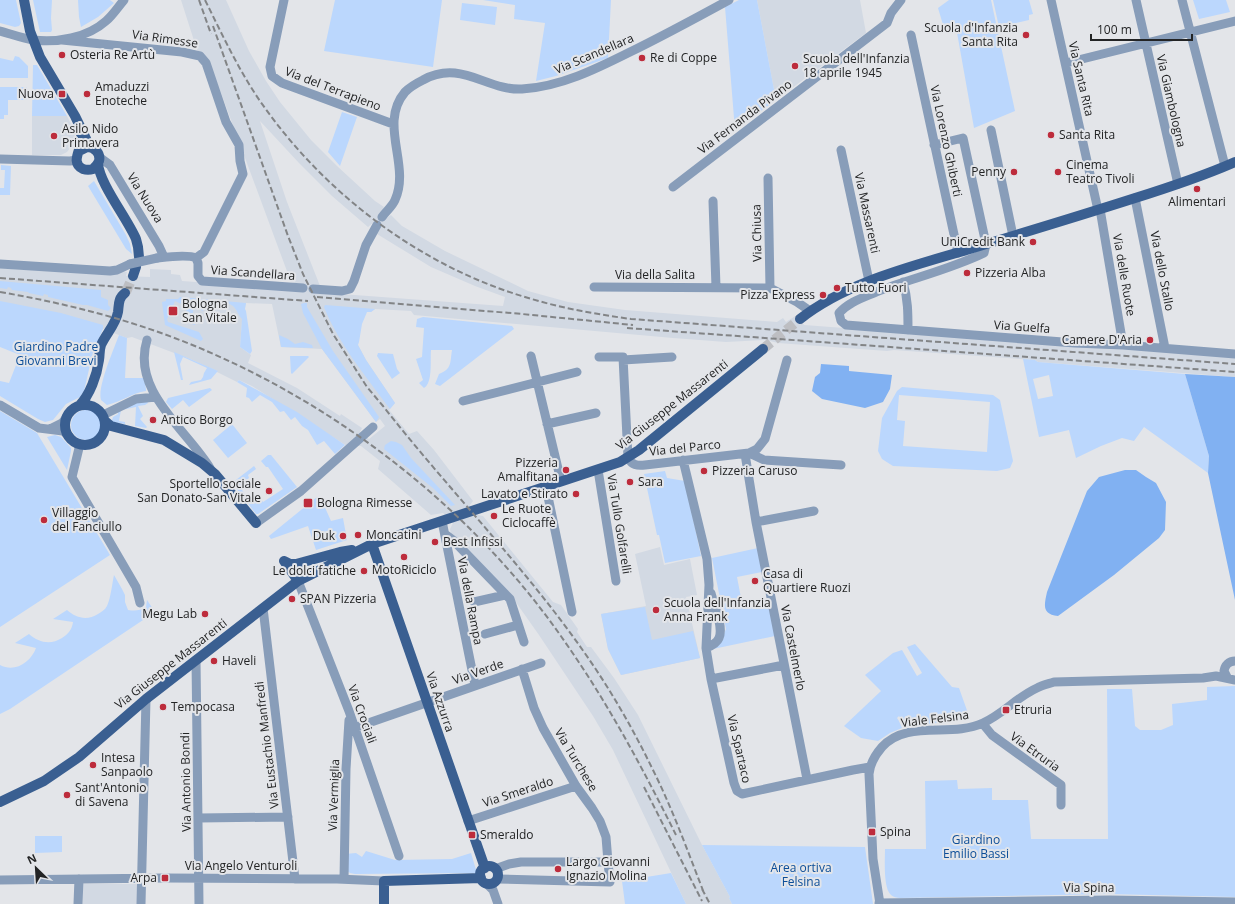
<svg xmlns="http://www.w3.org/2000/svg" width="1235" height="904" font-family="'Open Sans',sans-serif">
<rect width="100%" height="100%" fill="#e3e5e9"/>
<!-- built -->
<path fill="#d2d9e3" fill-rule="evenodd" d="M181,0H226L249,51L266,81L280,102L311,140L337,166L375,201L384,207L379,215L385,219L391,215L402,226L445,251L528,291L568,302L625,310L777,322L783,318L786,322L797,315L804,325L1235,357V377L1038,362L1035,360L894,350L887,351L778,343L766,340L726,342L673,338L414,315L411,311L375,309L371,312L349,311L351,332L366,360L395,403L389,410L409,434L417,431L434,450L473,501L470,505L478,515L483,516L553,602L561,605L578,629L577,632L587,647H591L614,678L638,715L702,845L730,897L729,898L732,904H686L613,750L593,716L539,635L515,601L451,535L450,529L453,523L443,513L431,515L378,469L380,461L361,446H347L252,386L239,380L237,382L217,372V371L190,359L132,337L127,338L103,329L0,309V268L23,270L29,269L121,271L127,272L126,276L150,277V269L171,270V274L180,275L182,281L303,290L300,284L291,282L221,93L209,62L197,50ZM260,121L299,163L332,196L368,227L374,222L377,234L431,267L475,286L505,297L503,306L314,292L320,286L287,202ZM246,303L272,304L281,347L322,349L376,422L380,419L385,426L369,439L360,432L362,428L341,414L340,416L297,388L248,363L251,355L240,347L242,321Z
M757,0H860L866,33L776,100Z
M32,116H67L73,128L76,140L67,152L61,155H32Z
M660,547L664,565L690,559L697,595L686,597L700,658L621,675L608,649L601,614L646,606L635,554Z
M83,884H138V904H83Z"/>
<!-- green -->
<path fill="#bbd7fd" fill-rule="evenodd" d="M0,0H16L21,23L19,26L15,27L0,23Z
M33,0H52L51,18L52,30L51,32H40Z
M78,0H110L114,3L98,17L81,27L79,17Z
M335,0H442L433,67L324,51Z
M483,0H611L608,58L556,76L536,81L545,23L514,19L515,5Z
M739,0H757L776,100L735,130L725,7Z
M949,0H991L1015,111L974,128L956,27L944,28L938,8Z
M993,0H1029L1033,14L1029,15V20L999,27Z
M1193,0H1226L1230,12L1199,19Z
M462,3L497,7L495,25L460,20Z
M15,56L19,57L28,66V78H0V58L13,61Z
M33,65H37L67,116H32Z
M0,87H27V100H8V115H4V119H0Z
M342,112L357,117L340,166L328,152Z
M1,165L11,166L10,195H0V188H4L5,170H1Z
M94,181L126,235L130,244L132,254L126,249L88,186Z
M0,281L101,290V297L108,300V305L111,308L108,311L87,305H83L48,297V295L44,294L43,296L29,293L28,292L12,290L11,288L8,287L7,289L0,288Z
M180,297L246,303L245,309L246,311L252,351L250,354L240,347L242,319C239,316 237,310 233,306C223,298 210,305 202,311L198,306L194,305L192,319L196,321L195,325L182,321L188,307L175,301L167,319L168,322L199,332L203,339L201,341L165,325L162,302L166,301V299H178Z
M0,301L61,313L103,325V329L93,352L84,391L80,397L66,404L53,420L45,422L38,419L0,396V381L9,383L20,355L0,347Z
M304,303H307V307L333,351L379,417L376,422L322,349L303,313L301,304Z
M325,305L375,309L371,312H367L362,324L359,342L358,345L366,360L395,403L390,409C367,378 338,343 324,307Z
M423,317L512,326L514,329L440,386L435,384L439,374C452,369 450,363 452,350H431C430,360 433,383 424,388L419,383L423,380L416,359L422,357L424,328L416,327L417,319Z
M119,335L127,338L125,378H144L146,389V391C132,393 121,402 107,405L101,400C97,387 114,349 119,335Z
M279,335L288,339L295,344L303,342L312,345L313,348L281,347Z
M174,352L218,371L217,372L211,379L189,385L191,382L201,380L203,377L204,373L207,368L183,357L180,364L183,380H181Z
M378,353L393,354L397,369L400,373L392,379L377,356Z
M290,356H308L309,357L292,374L291,373Z
M1023,359L1035,360L1038,362L1185,374L1209,456L1208,473L1144,427L1134,441L1122,438L1101,446L1076,458L1069,430L1039,437ZM1049,375L1053,396L1038,399L1033,379Z
M239,380L297,412L345,445L335,454L324,441L317,445L308,430L302,426L295,417L291,420L284,411L280,412L272,402L260,395L252,402L249,398L246,397L247,388L237,382Z
M902,387L993,395L1000,400L1013,461L1010,468L997,471L893,466L882,459L878,451L882,418L897,391ZM899,395L990,402L987,452L903,446L905,421L897,420Z
M210,388L212,390L189,407L183,400L172,409L166,402L168,398Z
M147,400L148,403L145,405L138,406L143,416L140,419L147,427L146,428L135,426L136,407L121,410L119,421L125,422V424L113,422L112,420L113,417L118,414L117,411L137,401Z
M71 425a15 15 0 1 1 30 0a15 15 0 1 1-30 0Z
M0,411L37,433L110,555L0,627Z
M232,424L247,443L228,458L213,440Z
M55,435L61,437L71,448V451L67,470L47,437Z
M391,441L396,442L402,445L411,458L455,505L451,506L433,488L384,449L385,445Z
M268,455H271L297,487L258,514H256L232,483L254,466L256,469L248,475L249,478L239,486L252,503L260,498L263,502L283,489L268,467H266L261,461Z
M665,471L667,478L685,481L701,556L665,563L659,535H657L644,474Z
M317,497L323,503L331,521L343,518L347,540L316,550L308,526L271,539L269,536Z
M758,548L762,572L737,577L742,603L768,599L775,636L713,649L721,641L726,629L712,558Z
M114,575L122,589L125,595V602L128,610C135,611 139,611 146,607L147,600L155,612L10,709L0,714V665C15,673 31,662 36,648L15,643L29,634C39,643 51,645 62,638C68,634 72,630 73,622L53,619L67,610C76,618 87,621 98,614C101,612 105,610 107,606C111,597 112,584 114,575Z
M645,607L652,640L693,631L700,658L621,675L608,649L601,614Z
M915,644L952,687L959,688L969,716L968,720L905,726L899,716L897,718L899,721L902,728L890,733L878,741L861,738L844,726L881,691L865,675L893,653L902,650L917,676L922,673L907,647Z
M1235,686V897L1108,894L900,898C897,898 893,897 891,895C883,888 885,860 885,849H926L925,781L957,780L958,789L992,788V800H1028L1031,839H1108L1107,689H1132L1135,726L1140,730H1161L1173,725L1172,704L1207,700V687Z
M35,836H62V852L35,853Z
M702,845L865,847L873,904H732L729,898L730,897Z
M366,851L395,860L452,859L471,853L477,873L355,874L350,873L345,869V854L356,853L362,857Z
M671,873L686,904H625L622,881Z"/>
<!-- forest -->
<path fill="#81b1f2" d="M821,364L849,366V371L892,375L890,389L883,402L865,408L822,399L812,391L815,377L820,373Z
M1185,374L1235,377V600L1208,473L1209,456Z
M1125,470H1136L1146,477L1156,483L1166,502L1165,530L1159,538L1114,575L1058,616C1042,614 1044,606 1047,592L1087,491L1099,477Z"/>
<g fill="none" stroke-linecap="round" stroke-linejoin="round">
<!-- major-tunnel -->
<path stroke="#bdbec2" stroke-width="10" stroke-dasharray="10 5" stroke-linecap="butt" d="M126,292L133,276
M763,349L800,319"/>
<!-- minor -->
<path stroke="#889db9" stroke-width="9" d="M284,0L270,67L272,76L282,83L393,124
M1051,0L1098,210
M1136,0L1178,184
M1182,0L1225,166
M0,31C11,34 22,38 33,40C57,43 87,38 106,21C113,15 118,7 124,0
M911,35L958,253
M62,40L182,52L200,56L206,63L226,122L239,145L240,161L243,174L204,252L196,258C188,254 166,257 157,258
M1066,63L1235,21
M991,130L1013,236
M934,145L963,138L986,244L984,253C949,270 912,278 876,292C862,298 849,302 839,313L841,321L846,325L1075,343L1123,345L1235,354
M841,150L869,281
M99,157L110,165L159,246L164,257
M0,159L70,161L76,160
M768,178L770,288
M673,187L887,23L891,13L901,0
M1135,198L1165,348
M713,201L716,287
M1100,209L1123,345
M382,217C386,211 392,207 395,200C411,165 378,124 405,92C410,87 417,83 423,80C461,59 487,91 522,89C560,87 596,69 630,52C663,36 696,18 729,0
M196,258L198,263V276L202,281L303,288
M0,264L110,271L117,270L130,264
M903,282C908,299 908,313 908,330
M594,287L770,288L797,302L810,311
M313,289L342,291L350,289L354,281L366,245L377,225
M147,340C131,391 187,430 210,468
M531,356L561,481
M599,357H623L628,458C632,465 637,466 645,465L749,453L764,460L841,465
M623,360L672,357
M463,401L577,372
M0,405L39,428L63,431L69,436
M103,415L136,399L156,397
M547,424L596,413
M50,429L62,423L66,418
M80,444L72,477L73,479L136,587L140,603
M749,453L757,449L765,439L787,360
M745,454L756,522L807,779
M683,460L707,559L709,585L706,648L711,679L734,783L737,791L742,794L853,770L870,767
M598,470L616,581
M546,487L572,612
M442,521L475,685
M756,522L814,511
M256,523L301,491L373,427
M445,534L453,540L510,599L524,642
M298,581L349,711L399,856
M474,602L505,595
M263,608L295,879
M485,634L518,625
M706,648C711,646 717,643 719,638C724,627 714,605 711,593
M196,660L199,904
M522,669L534,708L543,728L576,786L592,808L600,821L606,837L608,862
M1227,677L1224,671C1225,665 1229,661 1235,661
M711,679L784,665
M983,724L992,735L1061,785V805
M354,728L541,663
M199,818L288,817
M468,821L576,786
M495,869L509,864L521,862H608L610,882L497,879
M344,879L346,769L349,720
M0,880L165,878L337,879L384,881
M487,884L493,890L498,904
M879,903L1109,900L1235,902
M78,904L79,879
M141,904L146,699
M880,904L873,859L869,774C870,764 875,755 882,747C907,719 951,738 983,723C1003,714 1017,697 1037,688C1042,685 1048,684 1054,682L1203,678L1216,676L1235,680"/>
<!-- major -->
<path stroke="#3a5f91" stroke-width="10" d="M24,0L30,31L40,57L75,116L88,143L92,148
M79,151L87,147C94,147 101,153 99,161C98,164 95,167 93,169C90,170 86,170 83,169C70,163 81,150 81,141C82,138 81,135 81,132
M98,163C99,183 127,218 136,239L138,247L139,257
M133,276L136,267
M800,319C848,281 914,266 973,248C1026,232 1079,216 1132,199C1167,188 1201,177 1235,162
M65 425a20 20 0 1 1 40 0a20 20 0 1 1-40 0Z
M79,406C90,395 97,375 99,360C100,354 99,352 101,345C106,334 116,324 118,312C119,305 118,298 125,293
M105,421L111,426L164,440L202,463L215,474L256,523
M372,544L485,868
M284,561L290,564H296L340,552L352,550
M284,561L298,581
M0,802L44,781L79,757L146,699L298,581L372,544L620,462L639,450L763,349
M480 875a9 9 0 1 1 18 0a9 9 0 1 1-18 0Z
M384,904V881L481,878"/>
<!-- rail -->
<path stroke="#828486" stroke-width="2" stroke-dasharray="6 3" stroke-linecap="butt" d="M199,0L211,34
M205,0C222,34 238,69 260,101C323,192 418,265 525,297C560,308 595,314 631,319L1235,364
M213,26L288,236L303,274L333,334L367,387L383,406C452,494 532,574 595,668C617,701 636,735 653,770C673,810 688,852 704,893
M0,278L308,301
M0,292C58,302 116,316 172,337C326,395 471,505 565,642C608,703 643,769 676,835
M317,297L522,314L633,325
M627,328L1235,372
M644,787L702,901
M702,889L710,904"/>
<!-- minor-bridge -->
<path stroke="#889db9" stroke-width="9" d="M130,264L157,258"/>
</g>
<!-- markers -->
<g fill="#bd2c3c" stroke="#e3e5e9" stroke-width="1.5">
<circle cx="1026" cy="35" r="4"/>
<circle cx="62" cy="55" r="4"/>
<circle cx="642" cy="58" r="4"/>
<circle cx="795" cy="66" r="4"/>
<rect x="58" y="90" width="8" height="8" rx="2"/>
<circle cx="87" cy="94" r="4"/>
<circle cx="1051" cy="135" r="4"/>
<circle cx="54" cy="136" r="4"/>
<circle cx="1014" cy="172" r="4"/>
<circle cx="1058" cy="172" r="4"/>
<circle cx="1197" cy="189" r="4"/>
<circle cx="1033" cy="242" r="4"/>
<circle cx="967" cy="273" r="4"/>
<circle cx="837" cy="288" r="4"/>
<circle cx="823" cy="295" r="4"/>
<rect x="168" y="306" width="10" height="10" rx="2"/>
<circle cx="1150" cy="340" r="4"/>
<circle cx="153" cy="420" r="4"/>
<circle cx="566" cy="470" r="4"/>
<circle cx="704" cy="471" r="4"/>
<circle cx="630" cy="482" r="4"/>
<circle cx="269" cy="491" r="4"/>
<circle cx="576" cy="494" r="4"/>
<rect x="303" y="498" width="10" height="10" rx="2"/>
<circle cx="494" cy="516" r="4"/>
<circle cx="44" cy="520" r="4"/>
<circle cx="358" cy="535" r="4"/>
<circle cx="343" cy="536" r="4"/>
<circle cx="435" cy="542" r="4"/>
<circle cx="404" cy="557" r="4"/>
<circle cx="364" cy="571" r="4"/>
<circle cx="755" cy="581" r="4"/>
<circle cx="292" cy="599" r="4"/>
<circle cx="656" cy="610" r="4"/>
<circle cx="205" cy="614" r="4"/>
<circle cx="214" cy="661" r="4"/>
<circle cx="163" cy="707" r="4"/>
<rect x="1002" y="706" width="8" height="8" rx="2"/>
<circle cx="93" cy="765" r="4"/>
<circle cx="67" cy="795" r="4"/>
<rect x="868" y="828" width="8" height="8" rx="2"/>
<rect x="468" y="831" width="8" height="8" rx="2"/>
<circle cx="558" cy="869" r="4"/>
<rect x="161" y="874" width="8" height="8" rx="2"/>
</g>
<g text-anchor="middle" stroke-width="4" stroke-linejoin="round" paint-order="stroke">
<!-- poi labels -->
<g font-size="12" fill="#232425" stroke="#e3e5e9" text-anchor="start">
<text x="1018" y="32" text-anchor="end">Scuola d'Infanzia<tspan x="1018" dy="14">Santa Rita</tspan></text>
<text x="70" y="59">Osteria Re Artù</text>
<text x="650" y="62">Re di Coppe</text>
<text x="803" y="63">Scuola dell'Infanzia<tspan x="803" dy="14">18 aprile 1945</tspan></text>
<text x="95" y="91">Amaduzzi<tspan x="95" dy="14">Enoteche</tspan></text>
<text x="54" y="98" text-anchor="end">Nuova</text>
<text x="62" y="133">Asilo Nido<tspan x="62" dy="14">Primavera</tspan></text>
<text x="1059" y="139">Santa Rita</text>
<text x="1066" y="169">Cinema<tspan x="1066" dy="14">Teatro Tivoli</tspan></text>
<text x="1006" y="176" text-anchor="end">Penny</text>
<text x="1197" y="206" text-anchor="middle">Alimentari</text>
<text x="1025" y="246" text-anchor="end">UniCredit Bank</text>
<text x="975" y="277">Pizzeria Alba</text>
<text x="845" y="292">Tutto Fuori</text>
<text x="815" y="299" text-anchor="end">Pizza Express</text>
<text x="182" y="308">Bologna<tspan x="182" dy="14">San Vitale</tspan></text>
<text x="1142" y="344" text-anchor="end">Camere D'Aria</text>
<text x="161" y="424">Antico Borgo</text>
<text x="558" y="467" text-anchor="end">Pizzeria<tspan x="558" dy="14">Amalfitana</tspan></text>
<text x="712" y="475">Pizzeria Caruso</text>
<text x="638" y="486">Sara</text>
<text x="261" y="488" text-anchor="end">Sportello sociale<tspan x="261" dy="14">San Donato-San Vitale</tspan></text>
<text x="568" y="498" text-anchor="end">Lavato e Stirato</text>
<text x="317" y="507">Bologna Rimesse</text>
<text x="502" y="513">Le Ruote<tspan x="502" dy="14">Ciclocaffè</tspan></text>
<text x="52" y="517">Villaggio<tspan x="52" dy="14">del Fanciullo</tspan></text>
<text x="366" y="539">Moncatini</text>
<text x="335" y="540" text-anchor="end">Duk</text>
<text x="443" y="546">Best Infissi</text>
<text x="404" y="574" text-anchor="middle">MotoRiciclo</text>
<text x="356" y="575" text-anchor="end">Le dolci fatiche</text>
<text x="763" y="578">Casa di<tspan x="763" dy="14">Quartiere Ruozi</tspan></text>
<text x="300" y="603">SPAN Pizzeria</text>
<text x="664" y="607">Scuola dell'Infanzia<tspan x="664" dy="14">Anna Frank</tspan></text>
<text x="197" y="618" text-anchor="end">Megu Lab</text>
<text x="222" y="665">Haveli</text>
<text x="171" y="711">Tempocasa</text>
<text x="1014" y="714">Etruria</text>
<text x="101" y="762">Intesa<tspan x="101" dy="14">Sanpaolo</tspan></text>
<text x="75" y="792">Sant'Antonio<tspan x="75" dy="14">di Savena</tspan></text>
<text x="880" y="836">Spina</text>
<text x="480" y="839">Smeraldo</text>
<text x="566" y="866">Largo Giovanni<tspan x="566" dy="14">Ignazio Molina</tspan></text>
<text x="157" y="882" text-anchor="end">Arpa</text>
</g>
<!-- street labels -->
<g font-size="12" fill="#232425" stroke="#e3e5e9">
<text transform="translate(165 39) rotate(8)" y="4">Via Rimesse</text>
<text transform="translate(594 54) rotate(-23)" y="4">Via Scandellara</text>
<text transform="translate(1081 79) rotate(77)" y="4">Via Santa Rita</text>
<text transform="translate(333 89) rotate(21)" y="4">Via del Terrapieno</text>
<text transform="translate(1171 101) rotate(77)" y="4">Via Giambologna</text>
<text transform="translate(745 117) rotate(-37)" y="4">Via Fernanda Pivano</text>
<text transform="translate(946 141) rotate(78)" y="4">Via Lorenzo Ghiberti</text>
<text transform="translate(145 198) rotate(58)" y="4">Via Nuova</text>
<text transform="translate(867 213) rotate(78)" y="4">Via Massarenti</text>
<text transform="translate(757 233) rotate(-91)" y="4">Via Chiusa</text>
<text transform="translate(1162 271) rotate(79)" y="4">Via dello Stallo</text>
<text transform="translate(253 273) rotate(4)" y="4">Via Scandellara</text>
<text x="655" y="279">Via della Salita</text>
<text transform="translate(1124 275) rotate(80)" y="4">Via delle Ruote</text>
<text transform="translate(1022 327) rotate(4)" y="4">Via Guelfa</text>
<text transform="translate(672 405) rotate(-38)" y="4">Via Giuseppe Massarenti</text>
<text transform="translate(685 448) rotate(-6)" y="4">Via del Parco</text>
<text transform="translate(619 524) rotate(81)" y="4">Via Tullo Golfarelli</text>
<text transform="translate(470 601) rotate(79)" y="4">Via della Rampa</text>
<text transform="translate(793 648) rotate(79)" y="4">Via Castelmerlo</text>
<text transform="translate(171 664) rotate(-38)" y="4">Via Giuseppe Massarenti</text>
<text transform="translate(478 672) rotate(-19)" y="4">Via Verde</text>
<text transform="translate(440 702) rotate(71)" y="4">Via Azzurra</text>
<text transform="translate(362 714) rotate(70)" y="4">Via Crociali</text>
<text transform="translate(935 719) rotate(-7)" y="4">Viale Felsina</text>
<text transform="translate(267 745) rotate(-97)" y="4">Via Eustachio Manfredi</text>
<text transform="translate(739 749) rotate(77)" y="4">Via Spartaco</text>
<text transform="translate(1035 752) rotate(36)" y="4">Via Etruria</text>
<text transform="translate(576 760) rotate(59)" y="4">Via Turchese</text>
<text transform="translate(186 782) rotate(-91)" y="4">Via Antonio Bondi</text>
<text transform="translate(518 792) rotate(-18)" y="4">Via Smeraldo</text>
<text transform="translate(334 795) rotate(-88)" y="4">Via Vermiglia</text>
<text x="241" y="870">Via Angelo Venturoli</text>
<text x="1089" y="892">Via Spina</text>
</g>
<!-- park labels -->
<g font-size="12" fill="#0b4d98" stroke="#e3e5e9">
<text x="56" y="351">Giardino Padre<tspan x="56" dy="14">Giovanni Brevi</tspan></text>
<text x="976" y="844">Giardino<tspan x="976" dy="14">Emilio Bassi</tspan></text>
<text x="801" y="872">Area ortiva<tspan x="801" dy="14">Felsina</tspan></text>
</g>
</g>
<!-- north arrow -->
<g transform="translate(36 868) rotate(335)" stroke="#e3e5e9" stroke-width="3" paint-order="stroke">
<path d="M0-3L7 15L0 10L-7 15Z" fill="#232425"/>
<text y="-6" font-size="11" font-weight="bold" text-anchor="middle" fill="#232425">N</text>
</g>
<!-- scale -->
<path d="M1091 34v6h101v-6" fill="none" stroke="#232425" stroke-width="2"/>
<text x="1097" y="34" font-size="12" fill="#232425" stroke="#e3e5e9" stroke-width="3" paint-order="stroke">100 m</text>
</svg>
